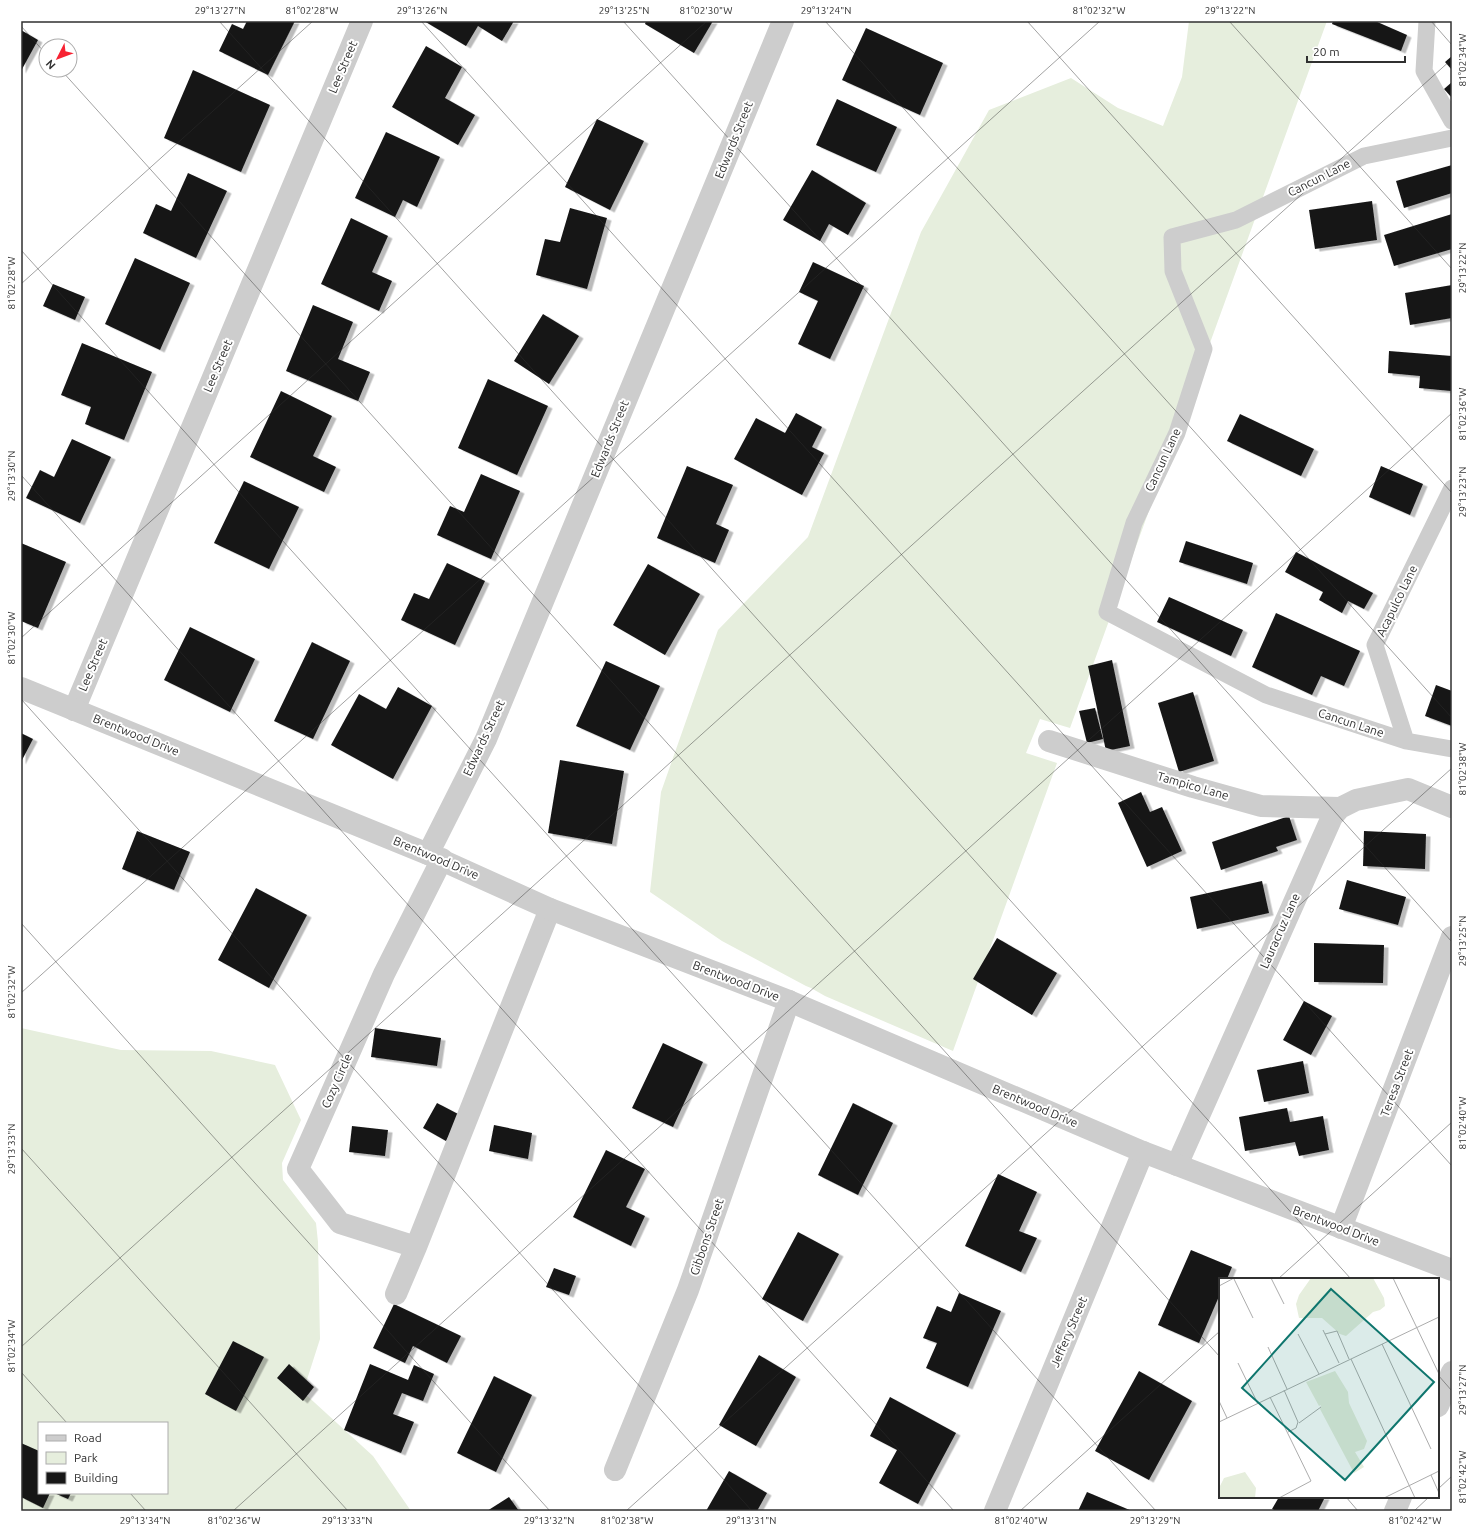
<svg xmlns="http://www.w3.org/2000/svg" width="1473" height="1532" font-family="Ubuntu,sans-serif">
<defs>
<filter id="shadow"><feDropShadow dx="4.5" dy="2.5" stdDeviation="0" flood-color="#0004"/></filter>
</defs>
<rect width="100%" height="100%" fill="#fff"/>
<!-- green -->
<path fill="#e6eedd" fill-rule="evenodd" d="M1189,21H1327L1070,728L1040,719L1026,753L1057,763L953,1051L825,996L811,988L806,986L722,941L650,892L661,792L718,630L808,537L921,232L989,110L1071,78L1118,108L1163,126L1182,77Z
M21,1028L121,1050L211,1051L275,1065L301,1120L282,1163L283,1180L316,1223L318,1242L320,1339L303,1392L373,1456L411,1511H21ZM39,1423H167V1493H39Z"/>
<!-- building -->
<path fill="#171717" filter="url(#shadow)" d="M247,21H295L268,75L219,51L232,24L243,29Z
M424,21H514L502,41L478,26L466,46Z
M646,21H713L694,53L645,24Z
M1333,21H1375L1407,35L1401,51L1332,24Z
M866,28L943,63L920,115L842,80Z
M21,30L38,40L21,71Z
M426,46L462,67L445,98L475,115L458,145L392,107Z
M1452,56V70L1445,62Z
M193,70L270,105L241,172L164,138Z
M1452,82V98L1444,89Z
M837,99L897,127L876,172L816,145Z
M597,119L644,141L610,210L565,187Z
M386,132L440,157L417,207L403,200L395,217L355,198Z
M1452,165V193L1404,208L1396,181Z
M812,170L866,203L848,235L829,224L820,241L783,220Z
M188,173L227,191L196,258L143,233L156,204L171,211Z
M1372,201L1377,240L1315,249L1309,210Z
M570,208L607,218L587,289L536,275L545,239L560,242Z
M1452,214V249L1394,266L1384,235Z
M351,218L388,236L372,272L392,281L379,311L321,284Z
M135,258L190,283L160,350L105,324Z
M813,262L864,286L830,359L798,344L818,301L799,292Z
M53,284L85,297L75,320L43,306Z
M1452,285V318L1410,325L1405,293Z
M313,305L353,322L338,359L370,372L358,401L286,371Z
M543,314L579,336L549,384L514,361Z
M82,343L152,372L124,440L85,424L91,407L61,395Z
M1389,351L1452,356L1451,391L1419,388L1420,376L1388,373Z
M488,379L548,406L517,475L458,448Z
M281,391L332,416L313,456L336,467L324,492L250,457Z
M796,413L822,427L812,447L824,453L802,495L734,459L756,418L785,433Z
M1240,414L1314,449L1301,476L1227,441Z
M72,439L111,457L80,523L26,498L40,470L54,477Z
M687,466L733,485L716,524L729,530L715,563L657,538Z
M1381,466L1423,484L1410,515L1369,497Z
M481,474L520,491L491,559L437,535L450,506L464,512Z
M244,481L299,507L269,569L214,543Z
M1186,541L1253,563L1247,584L1179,562Z
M21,543L66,562L38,628L21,621Z
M1296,552L1373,593L1364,609L1348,601L1342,613L1319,600L1323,592L1285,572Z
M447,563L485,581L455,645L401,620L414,593L429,599Z
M648,564L700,594L665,655L613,625Z
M1169,597L1243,630L1231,656L1157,622Z
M1276,613L1360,651L1344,686L1321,676L1312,695L1252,667Z
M190,627L255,659L230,712L164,680Z
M312,642L350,661L313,739L274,721Z
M1112,660L1130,746L1106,751L1088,666Z
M606,661L660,686L630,750L576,726Z
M1436,685L1452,691V726L1425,716Z
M398,687L432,706L393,779L331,745L359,694L386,709Z
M1193,692L1214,761L1179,772L1158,703Z
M1095,708L1103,739L1087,743L1079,711Z
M21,733L33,739L21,762Z
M560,760L624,771L612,844L548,833Z
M1141,792L1150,812L1162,807L1182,851L1147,867L1118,803Z
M1289,816L1297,840L1276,847L1278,851L1221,870L1212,842Z
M137,831L190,852L174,890L122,869Z
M1364,831L1426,834L1425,869L1363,866Z
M1347,880L1406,897L1398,925L1339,909Z
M1262,881L1269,913L1197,929L1190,897Z
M256,888L307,915L269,988L218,960Z
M997,938L1057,973L1032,1015L973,979Z
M1314,943L1384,945L1383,983L1314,982Z
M1304,1001L1332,1016L1311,1055L1283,1040Z
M375,1028L441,1038L437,1066L371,1057Z
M663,1043L703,1062L673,1127L632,1108Z
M1303,1061L1309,1093L1264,1102L1257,1070Z
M437,1103L460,1115L446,1141L423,1128Z
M853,1103L893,1123L858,1195L818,1175Z
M1287,1108L1290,1122L1323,1116L1329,1150L1299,1156L1295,1142L1245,1151L1239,1117Z
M494,1125L532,1133L528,1159L489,1151Z
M352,1126L388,1130L385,1156L349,1152Z
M606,1150L645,1169L626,1207L645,1216L631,1246L573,1217Z
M998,1174L1037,1192L1019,1231L1037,1238L1021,1272L965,1246Z
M798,1232L839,1254L803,1321L762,1299Z
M1191,1250L1232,1267L1227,1279H1220V1294L1199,1343L1158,1325Z
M554,1268L576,1276L569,1295L546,1287Z
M959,1293L1001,1311L968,1387L926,1368L937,1343L923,1338L937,1306L951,1312Z
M394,1304L461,1336L447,1363L413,1346L405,1363L373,1348Z
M233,1341L264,1357L236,1411L205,1394Z
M759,1355L796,1377L756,1446L719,1425Z
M289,1364L314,1387L303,1401L277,1378Z
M370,1364L408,1380L414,1365L434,1374L423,1401L402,1393L393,1414L414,1422L401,1453L344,1430Z
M1139,1371L1192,1401L1149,1480L1095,1451Z
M494,1376L532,1395L496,1472L457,1453Z
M890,1397L956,1433L918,1504L879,1483L897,1450L870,1436Z
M21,1443L39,1451V1493H50L43,1508L21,1497Z
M729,1471L767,1493L757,1511H706Z
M1087,1492L1132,1511H1078Z
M54,1493H71L68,1499Z
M509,1497L519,1511H487Z
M1279,1497H1325L1318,1511H1276L1272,1509Z"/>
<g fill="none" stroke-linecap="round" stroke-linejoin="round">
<!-- service -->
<path stroke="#cdcdcd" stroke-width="17" d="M1427,21L1424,71L1452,121
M1452,138L1364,156L1236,220L1172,237L1173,271L1204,349L1177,433L1134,523L1107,612L1266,695L1406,741L1452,749
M1406,741L1375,645L1452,488"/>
<!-- minor -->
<path stroke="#cdcdcd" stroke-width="22" d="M74,710L362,21
M1049,741L1193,787L1261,806L1340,808
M428,854L486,739L783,21
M1177,1165L1332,817L1340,808L1356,800L1408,789L1452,807
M1341,1228L1452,937
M416,1247L340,1223L298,1169L384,974L442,859
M396,1294L416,1247L550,909
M1438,1406L1452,1372
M615,1470L688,1290L789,1001
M995,1511L1143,1152
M1395,1511L1401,1497"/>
<!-- tertiary -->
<path stroke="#cdcdcd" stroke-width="22" d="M21,688L428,854L550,909L789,1001L1143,1152L1452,1270"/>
</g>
<!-- ticks -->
<path fill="none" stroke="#303030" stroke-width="1" stroke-opacity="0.45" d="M219,21L1351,1279M421,21L1452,1166M623,21L1452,942M825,21L1452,718M1027,21L1452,493M1229,21L1452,269M1431,21L1452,45M21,26L46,54M61,70L1220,1357M21,250L1156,1511M21,284L313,21M21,475L954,1511M21,638L707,21M21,699L752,1511M21,923L550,1511M21,993L1100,21M21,1148L348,1511M1278,1279L1452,1122M21,1347L1452,59M21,1372L67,1423M1438,1375L1452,1391M1438,1489L1452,1476M130,1493L146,1511M1346,1497L1358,1511M233,1511L1452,413M626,1511L1452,768M1020,1511L1220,1331M1414,1511L1429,1497"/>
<g text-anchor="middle" stroke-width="4" stroke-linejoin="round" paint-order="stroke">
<!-- street labels -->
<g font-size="12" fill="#303030" stroke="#fff">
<text transform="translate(343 67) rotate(-67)" y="4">Lee Street</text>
<text transform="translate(734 140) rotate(-68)" y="4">Edwards Street</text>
<text transform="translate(1319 178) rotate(-27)" y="4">Cancun Lane</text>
<text transform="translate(218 366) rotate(-67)" y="4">Lee Street</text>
<text transform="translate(610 439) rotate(-68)" y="4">Edwards Street</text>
<text transform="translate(1163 460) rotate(-65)" y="4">Cancun Lane</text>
<text transform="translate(1397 601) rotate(-64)" y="4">Acapulco Lane</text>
<text transform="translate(93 665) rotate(-67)" y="4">Lee Street</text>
<text transform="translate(1351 723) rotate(18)" y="4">Cancun Lane</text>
<text transform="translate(136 735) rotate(22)" y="4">Brentwood Drive</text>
<text transform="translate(484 738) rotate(-65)" y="4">Edwards Street</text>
<text transform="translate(1193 786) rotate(16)" y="4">Tampico Lane</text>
<text transform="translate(436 858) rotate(23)" y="4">Brentwood Drive</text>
<text transform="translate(1280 931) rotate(-66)" y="4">Lauracruz Lane</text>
<text transform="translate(736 981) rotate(21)" y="4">Brentwood Drive</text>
<text transform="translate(337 1081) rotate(-66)" y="4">Cozy Circle</text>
<text transform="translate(1397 1083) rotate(-69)" y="4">Teresa Street</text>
<text transform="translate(1035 1106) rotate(23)" y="4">Brentwood Drive</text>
<text transform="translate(1336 1226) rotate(21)" y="4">Brentwood Drive</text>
<text transform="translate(707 1237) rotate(-71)" y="4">Gibbons Street</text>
<text transform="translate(1069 1332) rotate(-67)" y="4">Jeffery Street</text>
</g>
</g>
<!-- overview -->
<g transform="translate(1219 1278)">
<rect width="220" height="220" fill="#fff"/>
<path d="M92,0H154L165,20L166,28L161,32L154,34L127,58L121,56L103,40H80L77,26L80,17ZM116,93L129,114L130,125L148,163L145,171L136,174L145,189L135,195L101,131L102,127L100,128L87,104ZM26,194L37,210L36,220H0V210L5,200Z" fill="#e6eedd"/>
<path fill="none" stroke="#acacac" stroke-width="1" d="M52,0L65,26M174,0L220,96M15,1L34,40M0,8L15,0M104,52L120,85M79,56L100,96M106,56L118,53L130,81M163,66L212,171M49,69L68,111M132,81L196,220M19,85L39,126M65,112L79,144L77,150L69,154M51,119L92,203L60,220M0,123L8,140M0,144L220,39M80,145L102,129M212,197L220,215M165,220L220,193"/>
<path fill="#0f766e" fill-opacity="0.15" stroke="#0f766e" stroke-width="2" d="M112,11L215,104L126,202L23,110Z"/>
<rect width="220" height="220" fill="none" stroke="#303030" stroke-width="2"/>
</g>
<!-- border -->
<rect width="1473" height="1532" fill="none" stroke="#ffffff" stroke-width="44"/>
<!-- legend -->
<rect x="38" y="1422" width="130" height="72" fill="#ffffff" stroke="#acacac"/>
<rect x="46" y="1435" width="20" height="6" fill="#cdcdcd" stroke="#acacac"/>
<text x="74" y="1442" font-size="12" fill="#303030">Road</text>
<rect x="46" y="1452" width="20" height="12" fill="#e6eedd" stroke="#acacac"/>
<text x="74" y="1462" font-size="12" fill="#303030">Park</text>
<rect x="46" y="1472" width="20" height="12" fill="#171717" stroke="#acacac"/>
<text x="74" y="1482" font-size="12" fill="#303030">Building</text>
<!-- north arrow -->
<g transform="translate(58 58) rotate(228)"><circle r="19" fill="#ffffff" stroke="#acacac"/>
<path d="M0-3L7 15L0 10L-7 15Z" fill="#f72232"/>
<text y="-6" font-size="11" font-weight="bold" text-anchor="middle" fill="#303030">N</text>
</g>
<!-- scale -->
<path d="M1307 56v6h98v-6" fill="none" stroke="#303030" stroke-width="2"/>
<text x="1313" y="56" font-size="12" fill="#303030" stroke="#ffffff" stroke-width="3" paint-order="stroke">20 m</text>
<rect x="22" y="22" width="1429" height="1488" fill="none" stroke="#303030" stroke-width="1.5"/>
<g font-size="10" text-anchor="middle" fill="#303030">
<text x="220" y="14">29°13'27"N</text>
<text x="312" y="14">81°02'28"W</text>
<text x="422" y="14">29°13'26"N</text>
<text x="624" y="14">29°13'25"N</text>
<text x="706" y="14">81°02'30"W</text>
<text x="826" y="14">29°13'24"N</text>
<text x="1099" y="14">81°02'32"W</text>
<text x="1230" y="14">29°13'22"N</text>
<text transform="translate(1462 60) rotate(-90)" y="4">81°02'34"W</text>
<text transform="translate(1462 268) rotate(-90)" y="4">29°13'22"N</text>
<text transform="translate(11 283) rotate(-90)" y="4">81°02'28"W</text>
<text transform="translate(1462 414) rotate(-90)" y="4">81°02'36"W</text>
<text transform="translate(11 476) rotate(-90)" y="4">29°13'30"N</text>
<text transform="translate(1462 492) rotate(-90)" y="4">29°13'23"N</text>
<text transform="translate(11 638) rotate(-90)" y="4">81°02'30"W</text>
<text transform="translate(1462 769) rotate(-90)" y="4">81°02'38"W</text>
<text transform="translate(1462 941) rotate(-90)" y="4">29°13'25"N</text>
<text transform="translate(11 992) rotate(-90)" y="4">81°02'32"W</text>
<text transform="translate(1462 1123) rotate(-90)" y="4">81°02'40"W</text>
<text transform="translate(11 1149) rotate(-90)" y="4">29°13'33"N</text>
<text transform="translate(11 1346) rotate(-90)" y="4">81°02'34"W</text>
<text transform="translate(1462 1390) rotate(-90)" y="4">29°13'27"N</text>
<text transform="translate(1462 1477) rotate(-90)" y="4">81°02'42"W</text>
<text x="145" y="1524">29°13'34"N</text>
<text x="234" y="1524">81°02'36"W</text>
<text x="347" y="1524">29°13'33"N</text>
<text x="549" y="1524">29°13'32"N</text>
<text x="627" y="1524">81°02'38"W</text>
<text x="751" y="1524">29°13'31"N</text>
<text x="1021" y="1524">81°02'40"W</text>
<text x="1155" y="1524">29°13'29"N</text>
<text x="1415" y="1524">81°02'42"W</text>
</g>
</svg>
